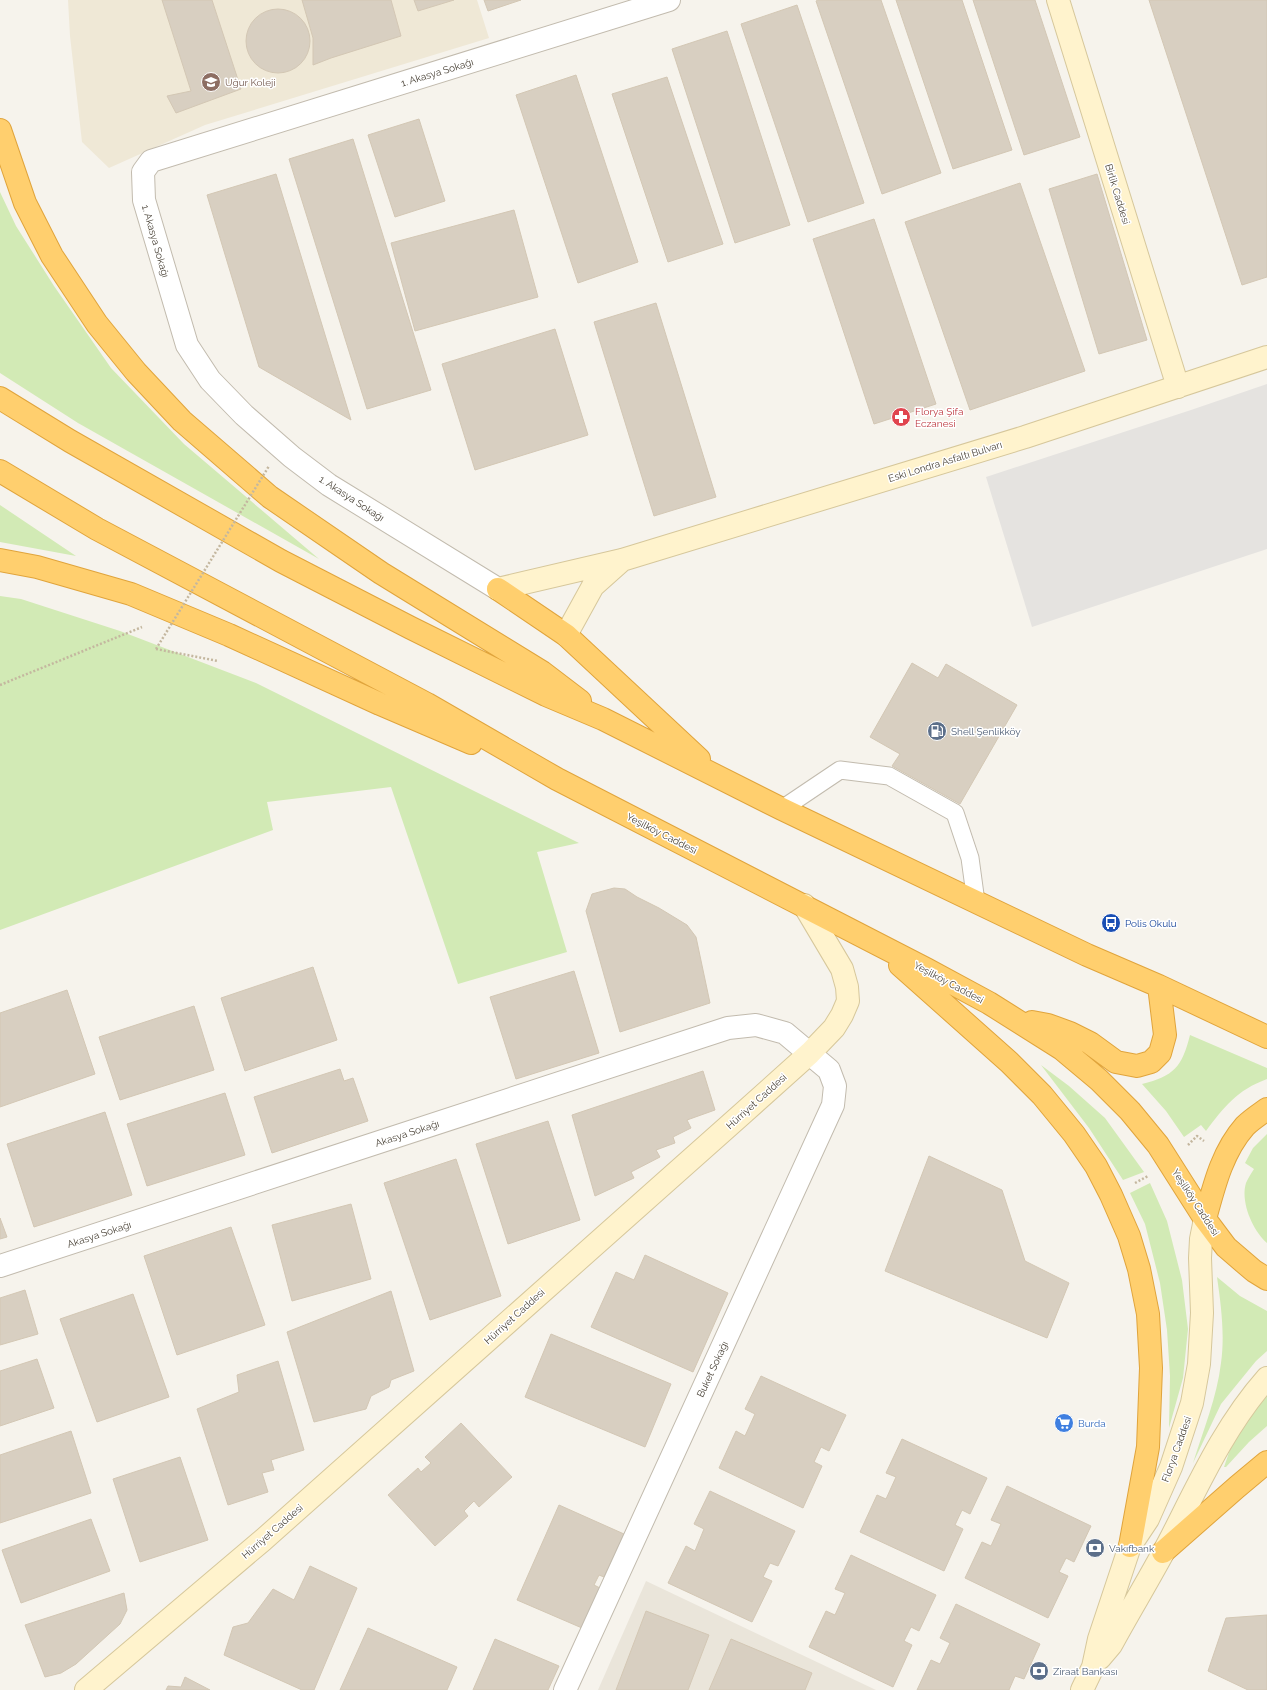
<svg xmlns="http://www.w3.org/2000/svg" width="1267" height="1690" font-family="Raleway,sans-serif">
<rect width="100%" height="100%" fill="#f6f3ec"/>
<!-- residential -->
<path fill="#eae5da" d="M646,1581L876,1690H598Z"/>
<!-- education -->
<path fill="#efe8d6" d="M68,0H477L489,38L205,125L109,168L82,142L70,36Z"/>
<!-- green -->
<path fill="#d2eab5" d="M0,192L16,226L54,286L111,368L184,444L319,559L78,423L0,373Z
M0,505L76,556L0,542Z
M0,596L21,599L120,631L256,683L579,843L537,852L567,952L458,984L391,787L267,802L273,830L0,930Z
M1190,1035L1267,1068V1079C1237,1090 1224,1107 1206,1131L1201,1125L1184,1137L1166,1111L1142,1084C1174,1076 1182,1067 1190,1035Z
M1041,1065L1069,1086L1105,1118L1144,1172L1123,1180L1089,1128Z
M1267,1134V1243C1253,1231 1240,1202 1246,1183C1248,1178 1251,1174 1254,1169L1245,1163L1253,1148Z
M1150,1183L1167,1221L1182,1280L1188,1329L1183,1378L1169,1428L1170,1376L1167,1330L1160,1283L1145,1224L1130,1193Z
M1217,1277L1240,1296L1267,1311V1351L1256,1361L1221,1404L1193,1463C1203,1431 1217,1397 1221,1363C1225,1335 1221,1305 1217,1277Z
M1267,1394V1426L1249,1442L1226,1467H1224L1233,1441Z"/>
<!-- parking -->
<path fill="#e5e3e0" d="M1267,384V549L1032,627L986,477L1191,410Z"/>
<!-- building -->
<path fill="#d8cfc1" stroke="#d3c7b4" d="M162,0H212L241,89L176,113L167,96L191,91Z
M302,0H391L401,36L331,58L313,65V38Z
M414,0H454L418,11Z
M484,0H521L488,11Z
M818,0H881L941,173L882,194L816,1Z
M896,0H962L1012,150L953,169Z
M973,0H1035L1080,137L1024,155Z
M1149,0H1267V277L1242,285Z
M797,5L864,203L808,222L741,24Z
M246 41a32 32 0 1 1 64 0a32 32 0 1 1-64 0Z
M727,31L790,225L735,243L672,49Z
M576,75L638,262L578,283L516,95Z
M667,77L723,244L668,262L612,94Z
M419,119L445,201L395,217L368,135Z
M353,139L431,390L367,409L289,159Z
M276,174L351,420L259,367L207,195Z
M1097,174L1147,340L1099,354L1049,189Z
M1020,183L1085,371L970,410L905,222Z
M514,210L538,297L415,331L391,243Z
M874,219L936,404L874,424L813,239Z
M656,303L716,497L654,516L594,322Z
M555,329L588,435L475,470L442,364Z
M912,663L938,678L946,664L1017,705L960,804L892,766L900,754L870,737Z
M614,888L625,889L637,897L659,908L687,925L696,937L710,1003L620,1032L586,911L592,894Z
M313,967L337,1040L245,1071L221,998Z
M574,971L599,1053L516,1079L490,997Z
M67,990L95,1074L0,1107V1013Z
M194,1006L214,1070L120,1100L99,1037Z
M340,1069L344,1081L353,1078L368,1121L272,1153L254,1097Z
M703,1071L715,1110L687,1120L691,1128L673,1137L675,1143L656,1150L660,1157L631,1172L634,1178L595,1196L572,1115Z
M225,1093L245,1155L147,1186L127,1124Z
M105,1112L132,1195L34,1227L7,1144Z
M548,1121L580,1220L508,1244L476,1144Z
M929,1156L1002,1190L1025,1261L1069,1283L1047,1338L885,1271Z
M456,1159L501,1296L430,1320L384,1183Z
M351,1204L371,1279L292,1301L272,1225Z
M0,1218L7,1237L0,1239Z
M231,1227L265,1325L177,1355L144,1256Z
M645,1255L728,1293L693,1372L591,1327L616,1272L634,1280Z
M25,1290L38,1334L0,1345V1298Z
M391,1291L414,1371L391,1380L389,1387L371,1396L366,1409L314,1422L287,1332Z
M133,1294L169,1397L97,1422L60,1319Z
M551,1334L671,1384L645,1447L525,1397Z
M37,1359L54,1408L0,1426V1371Z
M278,1361L304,1450L271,1460L274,1470L262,1473L268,1492L228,1505L197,1409L239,1392L237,1375Z
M761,1376L846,1415L829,1451L821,1447L814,1462L822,1466L803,1508L719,1468L736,1431L745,1436L755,1414L745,1409Z
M461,1423L512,1477L479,1507L474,1501L464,1511L468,1516L435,1546L388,1495L418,1468L421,1472L431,1463L425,1457Z
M71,1431L91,1493L0,1523V1455Z
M902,1439L987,1478L970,1514L962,1510L955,1525L963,1529L944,1571L860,1532L877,1495L886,1499L896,1477L886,1473Z
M180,1457L208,1540L140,1562L113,1479Z
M1007,1486L1091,1526L1074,1562L1066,1558L1059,1572L1068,1576L1048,1618L965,1578L982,1542L991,1546L1001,1524L991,1520Z
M710,1491L795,1531L778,1566L770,1563L763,1577L772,1581L752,1622L668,1583L686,1546L695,1551L704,1529L694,1524Z
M559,1505L624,1534L604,1577L599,1575L594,1585L600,1588L582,1628L517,1600Z
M91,1519L110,1571L21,1603L2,1550Z
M851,1555L936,1595L919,1631L911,1627L904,1641L912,1645L893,1687L809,1647L826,1611L835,1615L845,1593L835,1589Z
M310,1566L357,1588L314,1690H302L224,1655L233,1627L248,1623L273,1589L294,1600Z
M124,1593L127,1610L120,1624L76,1664L61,1673L45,1677L25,1625Z
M956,1604L1040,1644L1024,1679L1015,1676L1009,1690H917L931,1660L940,1664L950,1643L940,1638Z
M646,1611L709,1635L688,1690H616Z
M1267,1615V1690H1248L1208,1671L1226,1618Z
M368,1628L457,1667L447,1690H340Z
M495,1639L559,1666L548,1690H473Z
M731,1639L812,1673L805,1690H709Z
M185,1677L210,1690H166L168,1686L181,1687Z"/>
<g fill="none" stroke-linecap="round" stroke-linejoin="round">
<!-- lane casing -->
<g stroke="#c2bbae" stroke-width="19">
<path id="lane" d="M782,809L840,770L889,776L955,813L970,858L976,902"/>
</g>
<!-- street casing -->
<g stroke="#c2bbae" stroke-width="24">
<path id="street" d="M498,589L329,485L292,457L244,415L210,380L187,345L144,200L143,172L151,161L669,0
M0,1266L728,1028L756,1025L785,1033L829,1070L835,1086L833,1105L565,1690"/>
</g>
<!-- secondary casing -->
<g stroke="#d6c79b" stroke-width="24">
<path id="secondary" d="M1058,0L1178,387
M498,589L622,560L1025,437L1267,357
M566,635L593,586L621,561
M1100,1658L1111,1645C1131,1608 1153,1573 1172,1536C1200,1481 1226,1424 1267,1378
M86,1690L263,1540L742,1114L810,1053L834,1028L842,1015L848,1001L847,987L842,969L804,905
M1082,1690L1093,1667L1099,1639L1130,1546L1148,1519L1171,1467L1192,1403L1199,1364L1202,1313L1200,1258L1201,1239L1205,1219"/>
</g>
<!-- highway casing -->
<g stroke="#e0a43c" stroke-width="24">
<path id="highway" d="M0,130L25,203L52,256L97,324L136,372L182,421L270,497L381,573L542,672L580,701
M0,398L70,441L281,561L411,628L546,695L603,719L782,809L1087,955L1159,986L1267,1037
M0,471L97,529L427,704L557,779L926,969L989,1003L1062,1049L1099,1080L1130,1111L1158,1145L1205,1219L1226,1247L1254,1271L1267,1279
M0,560L37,567L131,594L229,635L380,704L471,743
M498,589L566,635L699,759
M900,965L1009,1062L1042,1095L1074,1134L1096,1166L1111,1195L1129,1236L1139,1269L1148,1314L1151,1368L1148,1447L1130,1546
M1032,1022L1048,1025L1070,1033L1090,1043L1116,1062L1137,1066L1151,1062L1160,1053L1165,1035L1159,986
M1205,1219C1214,1186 1222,1152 1245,1126C1251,1120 1260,1114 1267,1109
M1163,1552L1237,1487L1267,1462"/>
</g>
<!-- path -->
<path stroke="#c4b79f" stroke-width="2.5" stroke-dasharray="2 2" stroke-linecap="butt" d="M156,649L218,661
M0,685L142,627
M1188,1145L1197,1136L1204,1141
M1135,1183L1148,1176"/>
<!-- lane -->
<use href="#lane" stroke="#fff" stroke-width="17"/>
<!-- street -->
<use href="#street" stroke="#fff" stroke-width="22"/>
<!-- secondary -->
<use href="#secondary" stroke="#fff3cd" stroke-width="22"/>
<!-- highway -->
<use href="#highway" stroke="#ffcf6e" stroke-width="22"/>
<!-- path-bridge -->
<path stroke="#c4b79f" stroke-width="2.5" stroke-dasharray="2 2" stroke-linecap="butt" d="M156,649L269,466"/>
</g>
<!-- icons -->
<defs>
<g id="school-disc" transform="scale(1)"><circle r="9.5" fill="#8d6e63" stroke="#fff"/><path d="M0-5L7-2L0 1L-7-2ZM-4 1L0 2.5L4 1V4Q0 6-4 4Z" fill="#fff"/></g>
<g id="pharmacy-disc" transform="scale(1)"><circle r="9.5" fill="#e0444e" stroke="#fff"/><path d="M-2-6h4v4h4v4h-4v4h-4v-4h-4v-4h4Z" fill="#fff"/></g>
<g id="fuel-disc" transform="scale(1)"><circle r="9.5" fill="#5c6f8a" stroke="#fff"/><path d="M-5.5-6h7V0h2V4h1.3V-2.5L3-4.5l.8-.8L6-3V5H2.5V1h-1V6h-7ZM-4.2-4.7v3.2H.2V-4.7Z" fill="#fff"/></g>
<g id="bus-disc" transform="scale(1)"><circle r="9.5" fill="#1a4fb4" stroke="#fff"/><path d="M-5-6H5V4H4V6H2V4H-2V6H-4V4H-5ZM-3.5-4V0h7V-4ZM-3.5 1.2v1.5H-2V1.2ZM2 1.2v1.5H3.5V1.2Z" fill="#fff"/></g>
<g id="supermarket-disc" transform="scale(1)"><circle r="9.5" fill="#3f7fe0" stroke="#fff"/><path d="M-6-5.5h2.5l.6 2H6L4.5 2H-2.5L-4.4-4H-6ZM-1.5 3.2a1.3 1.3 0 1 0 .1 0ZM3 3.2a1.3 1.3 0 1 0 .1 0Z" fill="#fff"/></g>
<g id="bank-disc" transform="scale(1)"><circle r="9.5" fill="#5c6f8a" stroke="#fff"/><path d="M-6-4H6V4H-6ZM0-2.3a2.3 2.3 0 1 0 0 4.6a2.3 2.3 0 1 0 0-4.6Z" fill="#fff"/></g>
</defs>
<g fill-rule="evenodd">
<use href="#school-disc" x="211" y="82"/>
<use href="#pharmacy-disc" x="901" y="417"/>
<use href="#fuel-disc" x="937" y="731"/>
<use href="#bus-disc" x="1111" y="923"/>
<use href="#supermarket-disc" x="1064" y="1423"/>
<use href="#bank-disc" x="1095" y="1548"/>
<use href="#bank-disc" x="1039" y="1671"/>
</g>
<g text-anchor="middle" stroke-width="3" stroke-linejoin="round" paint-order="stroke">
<!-- street labels -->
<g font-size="10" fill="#4b4439" stroke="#fff">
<text transform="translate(437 72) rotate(-17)" y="4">1. Akasya Sokağı</text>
<text transform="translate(1118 194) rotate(73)" y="4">Birlik Caddesi</text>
<text transform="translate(156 241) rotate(74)" y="4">1. Akasya Sokağı</text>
<text transform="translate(945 461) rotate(-17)" y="4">Eski Londra Asfaltı Bulvarı</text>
<text transform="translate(352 498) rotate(33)" y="4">1. Akasya Sokağı</text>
<text transform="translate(662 833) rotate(27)" y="4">Yeşilköy Caddesi</text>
<text transform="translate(949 982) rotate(28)" y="4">Yeşilköy Caddesi</text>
<text transform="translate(756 1101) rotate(-42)" y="4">Hürriyet Caddesi</text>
<text transform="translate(407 1133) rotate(-18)" y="4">Akasya Sokağı</text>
<text transform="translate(1196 1202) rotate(57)" y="4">Yeşilköy Caddesi</text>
<text transform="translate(99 1234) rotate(-18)" y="4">Akasya Sokağı</text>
<text transform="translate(514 1316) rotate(-42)" y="4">Hürriyet Caddesi</text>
<text transform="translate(712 1369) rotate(-65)" y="4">Buket Sokağı</text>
<text transform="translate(1176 1449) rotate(-70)" y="4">Florya Caddesi</text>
<text transform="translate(272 1531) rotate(-41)" y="4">Hürriyet Caddesi</text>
</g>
<!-- education labels -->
<g font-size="10" fill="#785e54" stroke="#fff" text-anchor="start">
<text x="225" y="86">Uğur Koleji</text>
</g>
<!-- health labels -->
<g font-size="10" fill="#be3a42" stroke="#fff" text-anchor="start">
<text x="915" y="415">Florya Şifa<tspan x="915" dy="12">Eczanesi</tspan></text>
</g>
<!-- service labels -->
<g font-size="10" fill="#4e5e75" stroke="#fff" text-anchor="start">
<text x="951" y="735">Shell Şenlikköy</text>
<text x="1109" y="1552">Vakıfbank</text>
<text x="1053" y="1675">Ziraat Bankası</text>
</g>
<!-- transit labels -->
<g font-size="10" fill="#164399" stroke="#fff" text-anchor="start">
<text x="1125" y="927">Polis Okulu</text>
</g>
<!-- shop labels -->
<g font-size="10" fill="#366cbe" stroke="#fff" text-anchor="start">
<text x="1078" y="1427">Burda</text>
</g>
</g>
</svg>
